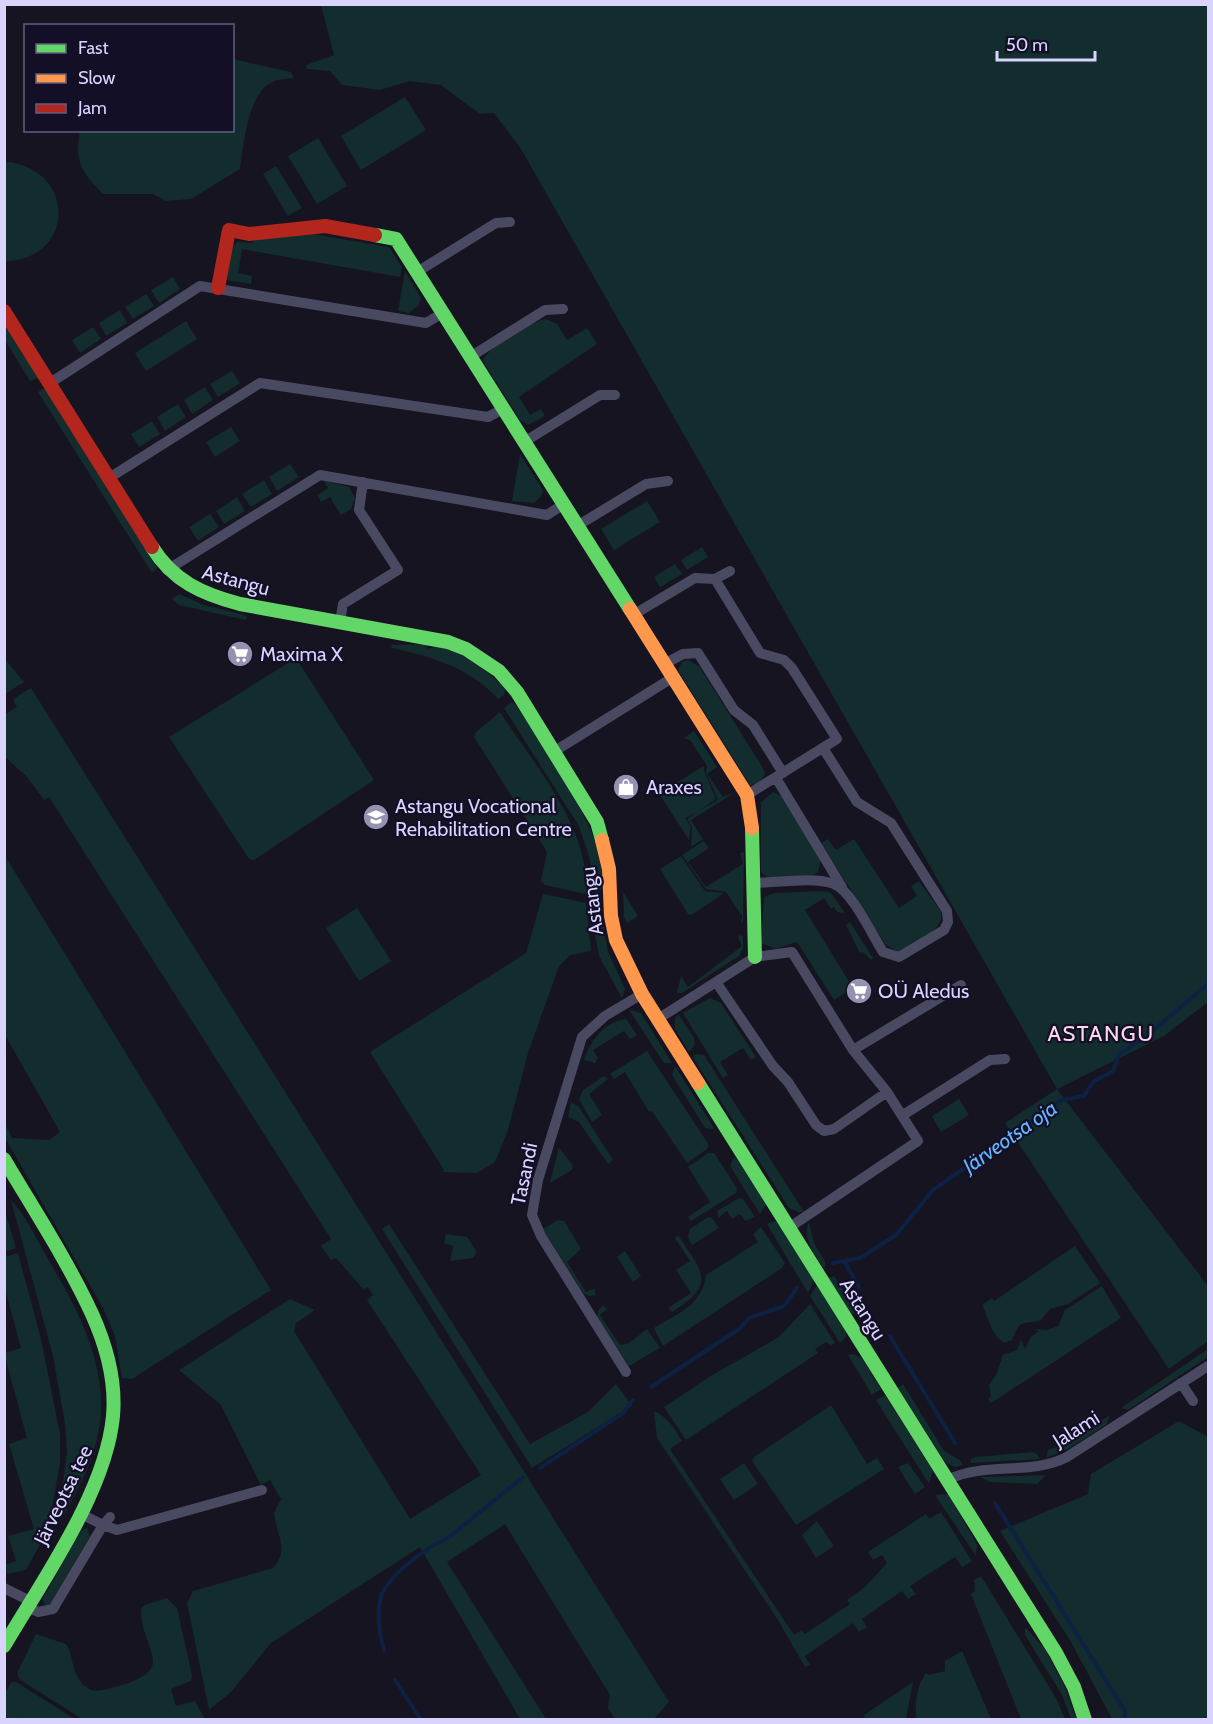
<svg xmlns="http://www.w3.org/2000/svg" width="1213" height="1724" font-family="Cabin,sans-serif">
<rect width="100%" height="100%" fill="#161421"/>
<!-- green -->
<path fill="#132c2d" d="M321,5H1208V1002L1164,1036L1057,1089L1208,1286V1341L1169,1369L1005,1123L1057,1089L521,149L494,113L480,114L441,85L409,81L380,90L342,85L330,71L307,69L306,65L334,55Z
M233,59L291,72L294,78C288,79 280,79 275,81C247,91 244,145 240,169L191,199L166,201L153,194H103C82,173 74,161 80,131L232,130Z
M405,97L426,130L361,170L341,136Z
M318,138L347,186L317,204L288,156Z
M10,162C80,175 71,261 5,261V163Z
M276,166L302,208L288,216L263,174Z
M307,233L389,247L402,267L400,277L242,249L238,273L252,276L251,284L227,280L230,249L237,242L253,243L254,237Z
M405,271L421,298L419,305L409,313L398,311Z
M173,277L180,289L159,303L151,290Z
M146,294L154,306L133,319L125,307Z
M120,310L127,323L106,336L99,323Z
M546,319L557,324L567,340L587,328L597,344L519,397L530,415L541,409L545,416L528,425L520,420L483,361C487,347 531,321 546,319Z
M186,321L197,339L146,371L135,353Z
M4,324L38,378L30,381L5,340Z
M93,327L101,339L80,353L72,340Z
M232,371L240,383L218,397L210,384Z
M205,387L213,400L192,414L184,400Z
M42,389H45L157,568L152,573L38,392Z
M178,404L186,417L165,431L157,417Z
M152,421L160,434L139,447L131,434Z
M231,427L240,441L215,457L206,442Z
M520,454L543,490L542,495L534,503L512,501Z
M290,464L299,477L277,491L269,477Z
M264,480L272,494L251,507L242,494Z
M324,481L349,487L355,498L351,509L341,515L330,497L321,502L317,495L328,488Z
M237,497L245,511L224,524L216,511Z
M647,501L660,522L614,550L601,529Z
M210,514L219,527L198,541L189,527Z
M702,547L708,557L687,570L681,560Z
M675,564L682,574L660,587L654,577Z
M179,594L204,605L241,614L247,616L246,620L179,605L172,599Z
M426,644L427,649C449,639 490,672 505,689L504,695L498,699C469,667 432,657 392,648L391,645Z
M4,658L24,682L5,694H4Z
M296,658L374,780L254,860L249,859L169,737Z
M688,660L699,666L763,768L765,774L759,783L750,785L678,670L682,662Z
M31,688L669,1702L654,1719H615L608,1708L610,1695L505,1524L447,1562L546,1719H520L420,1547L271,1643L231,1692L209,1710L187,1603L193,1591L273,1568C290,1550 276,1534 274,1513L281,1499L270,1480L261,1485L221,1405L179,1370L290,1299L315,1310L296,1323L294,1331L410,1519L481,1475L367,1300L373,1295L368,1287L363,1289L336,1258L331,1260L321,1246L331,1239L49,797L44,800L27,777L5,757V714L17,707L13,699Z
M512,702L516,705C537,738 623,856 599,893L592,894L590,859L579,826L504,708Z
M500,712C534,764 591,829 586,894L545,885L541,881L547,852L474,737L476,732Z
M694,731L717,767L707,774L723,797L734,793L691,820L703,839L691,847L692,827L687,819L696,813L685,818L691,827L689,840L660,795L661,792L704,766V771L716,799L700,810L718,800L706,773L707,766L690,740L684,738Z
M773,792L781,796L821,860L818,872L813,875L769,879L761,872V802Z
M828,839L836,850L854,839L899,908L917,896L911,886L919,881L941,912C945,932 913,943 898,952L885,944L821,843Z
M704,841L709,848L688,862L706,887L743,864L740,853L744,852L743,921L741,923L742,916L726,892L706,889L682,855Z
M5,856L271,1290L132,1379L122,1378L115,1336L103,1308L5,1138V1124L12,1138L49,1140L60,1132L5,1035Z
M681,856L705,891L724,893L692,915L688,914L660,869Z
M824,891L831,893L845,913L837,912L834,907L831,909L824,898L805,910L853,988L834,1000L797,942L775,949L761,943L764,897L775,893Z
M623,892L638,916L627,923L624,917Z
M543,894L586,903L591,951L570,955L559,966L528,1053L508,1130L495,1162L477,1173L442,1172L444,1170L370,1052L526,953Z
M357,908L391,961L359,981L326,928Z
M596,919H602L608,952L625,989L622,998L599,956L593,924Z
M850,922L873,958L871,960L863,952L860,953L846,925Z
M740,935L743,936V948L739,956L682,993H677L681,976L688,987L742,946L738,937Z
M710,998L721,1003L756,1057L751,1060L743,1048L720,1062L728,1075L723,1078L683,1013Z
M629,1010L641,1013L672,1063H664Z
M679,1015L694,1038L695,1045L689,1052L675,1029V1017Z
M626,1019L637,1035L630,1039L624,1031L593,1050L598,1058L595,1063L584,1060C590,1041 604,1022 626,1019Z
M647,1051L709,1145L707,1149L687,1163L652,1111L649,1112L625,1072L614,1079L610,1074Z
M697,1054L704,1055L804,1212H798L789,1208L692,1056Z
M675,1066L714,1128L713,1129L705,1128L672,1075Z
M604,1076L608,1079L589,1094L602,1115L592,1122L579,1099L583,1090Z
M959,1099L969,1115L941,1132L932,1116Z
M571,1102L579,1107L613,1160L608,1164L579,1122L568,1117Z
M559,1147L573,1166L572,1170L550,1183Z
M708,1153H714L737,1188L736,1193L691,1221L688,1217L710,1202L688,1167Z
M734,1157L753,1178L767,1203L760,1214L730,1166Z
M739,1198L743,1199L755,1217L745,1221L740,1214L732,1219L727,1211L718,1218L717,1211Z
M11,1200C28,1218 39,1245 52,1266C86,1323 116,1386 93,1453C86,1476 73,1497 62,1519L58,1517L67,1453L65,1424L53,1356Z
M5,1211L16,1248L5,1252H4Z
M708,1217L712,1218L719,1228L692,1245L688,1237L690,1229Z
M558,1220L564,1221L581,1249L567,1262L586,1292L594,1289L596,1295L590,1296L583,1293L543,1229Z
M774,1221L779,1223L814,1280L808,1293L767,1224Z
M809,1222L814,1243L826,1263L824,1269C816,1255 801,1239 809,1222Z
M389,1224L530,1444L588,1412L616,1384L632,1406L532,1468L382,1229Z
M761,1227L785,1263L782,1268L663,1346L654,1328C679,1312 701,1307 706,1275L758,1242L753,1234Z
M446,1234L467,1237L477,1252L473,1258L450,1261L453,1246L444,1243Z
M678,1235C703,1273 717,1284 672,1312L668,1308L691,1293L676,1270L690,1261L675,1238Z
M1075,1246L1100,1283L1068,1304L1050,1309L1041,1320C1023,1326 1021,1316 1012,1340L1005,1343C991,1336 989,1318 982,1305L992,1298L994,1301Z
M625,1251L641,1276L633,1282L617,1257Z
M18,1253L41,1339L60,1434V1463L48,1530L26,1570L7,1574L5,1565L16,1561L8,1536L34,1529L9,1444L27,1438L5,1357V1353L21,1348L5,1289V1257Z
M834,1276L862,1319L850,1311L829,1278Z
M817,1285L845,1329L846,1337L840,1343L810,1296Z
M1102,1286L1121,1318L991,1403L988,1399L991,1396L989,1385L996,1375L1003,1355L1017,1350L1021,1339L1025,1349L1031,1337L1039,1331L1035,1329L1047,1330L1058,1326L1065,1310Z
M810,1304L835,1343L831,1345L826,1342L815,1349L818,1353L686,1440L664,1407L709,1377L779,1337Z
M603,1305L607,1309L600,1315L620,1345L629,1343L647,1329L660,1348L629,1366L598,1318V1311Z
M1208,1349V1357L1128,1410L1121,1408Z
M853,1354L862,1358L881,1389L872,1395L848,1355Z
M903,1384L944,1451L960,1460L963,1465L955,1467L945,1462L898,1388Z
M885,1395L933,1471L929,1484L876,1400Z
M831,1405L867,1464L877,1458L884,1469L796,1525L752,1461L754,1457Z
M654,1411C668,1417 675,1429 682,1441L670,1449L794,1635L802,1630L805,1634L850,1604L847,1600L866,1586L887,1563L882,1555L873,1560L868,1552L926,1514L929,1519L941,1512L972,1561L962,1567L955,1557L910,1586L916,1594L908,1599L902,1591L862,1619L867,1627L859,1632L853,1623L805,1656L810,1665L805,1667L778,1620L657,1438Z
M1110,1415L1107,1424L1068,1449L1046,1458L1048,1450L1063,1445Z
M1179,1421L1208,1437V1719H1112L1071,1642L1000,1531L1088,1494L1091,1474Z
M1032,1452L1037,1454L1040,1459L971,1463V1459L976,1457Z
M744,1463L758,1484L734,1500L720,1479Z
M908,1463L925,1487L915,1494L898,1467Z
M1046,1475L1037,1484L990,1482L980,1477Z
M948,1494L977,1544L976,1556L935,1495Z
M817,1521L834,1546L816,1558L802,1535Z
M87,1528L90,1536L49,1606L46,1605L42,1600L80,1532Z
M981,1576L1056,1698L1065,1719H1021L971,1594L975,1591L974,1580Z
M167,1598L177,1608L192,1675L191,1681L171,1689L176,1706L195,1701L205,1719H82L19,1679L17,1673L36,1634L66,1644C74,1654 70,1673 85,1686C94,1694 104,1690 115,1687C181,1669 141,1653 141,1609L145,1605Z
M1025,1627L1045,1649L1066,1689L1076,1719H1071L1062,1695L1025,1635Z
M962,1651L991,1719H916C915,1703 916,1687 926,1673L929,1675L945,1671V1661Z
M11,1682H16L75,1719H5V1694Z
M913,1682L906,1719H865L864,1715Z"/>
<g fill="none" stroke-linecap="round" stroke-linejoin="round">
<!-- stream -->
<path stroke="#0d2144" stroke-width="4" d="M833,1263L860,1258L896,1235L933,1190L1062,1100L1084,1096L1093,1082L1113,1071L1119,1054C1150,1037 1179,1007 1208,984
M845,1263L859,1287
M890,1336L955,1443
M651,1387L739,1329L749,1318L784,1306L797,1288
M540,1468L623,1413L633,1400
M995,1503L1125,1711V1720
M384,1651C380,1636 377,1615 380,1600C385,1577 428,1546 448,1538L523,1477
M395,1680L421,1720"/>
<!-- street -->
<path stroke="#4a4962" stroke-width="10" d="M417,272L496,223L510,222
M470,357L545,310L563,309
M50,383L200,286L426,323L443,313
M524,442L600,395H615
M109,478L260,383L488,417L503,409
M577,526L646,484L668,481
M167,570L320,475L547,515L564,504
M715,579L760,653L784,660L792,668L837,739L747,795
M633,615L695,578L715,579L730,571
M340,622L343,604L398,570L359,510L363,482
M664,664L683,654L698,653L734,710L753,725L783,773
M555,751L672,678
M776,778L842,887
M754,883C774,883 815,876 834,884C852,891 872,935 883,952L899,957L944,930L948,922L947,911L891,823L857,802L823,748
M716,982L773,1066L788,1082L816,1125L824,1131L834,1129L887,1092
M658,1019L755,957L792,952L853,1050L887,1092L918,1141L790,1227
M853,1050L961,985
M903,1115L990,1060L1005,1059
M626,1372L541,1236L532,1215L538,1180L582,1037L605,1016L642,994
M1181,1383L1193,1401
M947,1480C986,1461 1030,1476 1067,1457L1208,1366
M79,1513L103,1525L110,1517
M4,1588L30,1601
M27,1607L38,1612L53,1609L103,1525L117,1530L262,1490"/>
<!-- fast -->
<path stroke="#63d668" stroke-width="14" d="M375,235L396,239L630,609
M152,547C173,581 202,594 240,604L448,642L466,649L499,671L517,692L597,822L602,840
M752,828L755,957
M698,1083L1056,1653L1074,1687L1085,1720
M4,1159C34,1210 67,1260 92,1314C106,1345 116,1382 113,1416C106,1492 42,1581 4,1646"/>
<!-- slow -->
<path stroke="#ff974d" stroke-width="14" d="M630,609L747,795L752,828
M602,840L609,869L611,916L616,940L642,994L698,1083"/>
<!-- jam -->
<path stroke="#b3261e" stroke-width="14" d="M218,288L229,230L249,234L325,226L375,235
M4,311L152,547"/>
</g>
<!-- icons -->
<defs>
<g id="supermarket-disc" transform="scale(1.35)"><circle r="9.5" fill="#9591b1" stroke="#130f26"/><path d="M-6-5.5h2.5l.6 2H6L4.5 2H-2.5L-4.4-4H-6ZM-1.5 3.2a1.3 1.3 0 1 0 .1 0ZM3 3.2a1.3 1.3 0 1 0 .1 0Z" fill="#fff"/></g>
<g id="shop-disc" transform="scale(1.35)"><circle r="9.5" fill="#9591b1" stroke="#130f26"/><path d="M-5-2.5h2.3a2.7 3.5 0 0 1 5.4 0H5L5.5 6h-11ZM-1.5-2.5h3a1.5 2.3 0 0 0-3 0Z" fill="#fff"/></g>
<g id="school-disc" transform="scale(1.35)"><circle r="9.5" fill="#9591b1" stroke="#130f26"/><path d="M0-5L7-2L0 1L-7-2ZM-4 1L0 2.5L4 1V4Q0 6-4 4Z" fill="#fff"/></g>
</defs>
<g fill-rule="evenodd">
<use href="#supermarket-disc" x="240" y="654"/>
<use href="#shop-disc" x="626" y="787"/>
<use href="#school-disc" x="376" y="817"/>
<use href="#supermarket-disc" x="859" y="991"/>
</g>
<g text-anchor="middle" stroke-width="4.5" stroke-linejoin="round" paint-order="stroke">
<!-- street labels -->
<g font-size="20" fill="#d9d4ff" stroke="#130f26">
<text transform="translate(236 580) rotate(15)" y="7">Astangu</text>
<text transform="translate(592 901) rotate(-97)" y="7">Astangu</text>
<text transform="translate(524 1174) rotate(-78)" y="7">Tasandi</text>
<text transform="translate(863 1309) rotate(58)" y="7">Astangu</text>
<text transform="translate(1076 1429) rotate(-32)" y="7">Jalami</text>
<text transform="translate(63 1495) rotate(-64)" y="7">Järveotsa tee</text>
</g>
<!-- poi labels -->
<g font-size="20" fill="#d9d4ff" stroke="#130f26" text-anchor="start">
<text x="260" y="661">Maxima X</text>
<text x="646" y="794">Araxes</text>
<text x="395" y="813">Astangu Vocational<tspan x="395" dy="23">Rehabilitation Centre</tspan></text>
<text x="878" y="998">OÜ Aledus</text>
</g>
<!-- water labels -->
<g font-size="21" font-style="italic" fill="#62b6ff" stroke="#130f26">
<text transform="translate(1010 1137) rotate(-35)" y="7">Järveotsa oja</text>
</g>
<!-- quarter labels -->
<g font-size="22" letter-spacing="1.5" fill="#ffd6f0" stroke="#130f26">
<text x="1101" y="1041">ASTANGU</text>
</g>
</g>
<!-- border -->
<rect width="1213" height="1724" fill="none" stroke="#d9d4ff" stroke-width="12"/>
<!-- legend -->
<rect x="24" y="24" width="210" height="108" fill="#130f26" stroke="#625e7d" stroke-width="1.5"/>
<rect x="36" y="44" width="30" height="9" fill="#63d668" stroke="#625e7d" stroke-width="1.5"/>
<text x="78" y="54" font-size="18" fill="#d9d4ff">Fast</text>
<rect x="36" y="74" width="30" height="9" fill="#ff974d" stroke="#625e7d" stroke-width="1.5"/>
<text x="78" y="84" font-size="18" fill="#d9d4ff">Slow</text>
<rect x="36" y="104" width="30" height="9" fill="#b3261e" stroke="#625e7d" stroke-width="1.5"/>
<text x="78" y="114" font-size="18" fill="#d9d4ff">Jam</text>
<!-- scale -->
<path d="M997 51v9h98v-9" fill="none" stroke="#d9d4ff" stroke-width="3"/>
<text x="1006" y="51" font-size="18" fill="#d9d4ff" stroke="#130f26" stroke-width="4.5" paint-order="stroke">50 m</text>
</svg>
